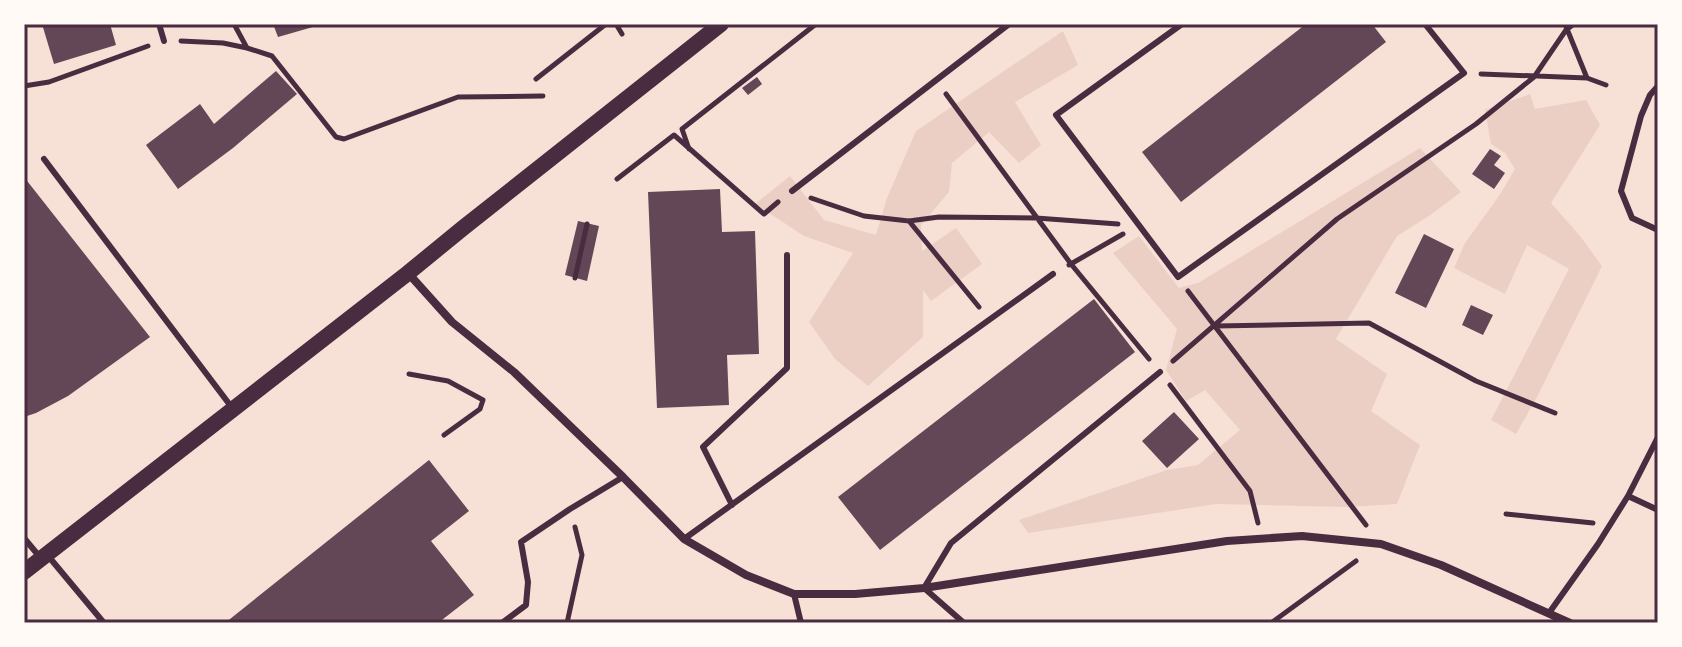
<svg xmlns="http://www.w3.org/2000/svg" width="1682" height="647" font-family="Barlow,sans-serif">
<rect width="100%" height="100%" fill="#f7e1d7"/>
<!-- green -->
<path fill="#ebcfc5" d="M1063,31L1078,65L1015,102L1041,145L1019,163L989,132L952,163L949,192L921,225L922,251L956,228L982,264L931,301L923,290V337L868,386L835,359L809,322L853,253L804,236L755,204L790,176L824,220L876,235L887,198L916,131Z
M1530,94L1535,109L1586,100L1600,125L1551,203L1580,236L1602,266L1537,397L1516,434L1491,420L1569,269L1527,245L1505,294L1454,268L1465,243L1501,193L1515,169L1505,153L1491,144L1485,110Z
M1420,148L1461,192L1429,216L1397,236L1336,339L1387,374L1371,411L1420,445L1397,504L1346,507L1216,504L1028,533L1019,520L1167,470L1198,465L1240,430L1205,390L1186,401L1166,370L1177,329L1113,253L1139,236L1179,288L1198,283Z"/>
<!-- building -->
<path fill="#644757" d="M42,24H110L116,45L54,64Z
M273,24H320V25L278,37Z
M1306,24H1372L1386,42L1181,202L1142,152Z
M276,71L297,94L233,148L178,189L146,145L200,104L214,124Z
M757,77L762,84L748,95L742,88Z
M1490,149L1501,156L1494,165L1505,173L1494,189L1472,174Z
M24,177L150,337L68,396L36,413L24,417Z
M720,189L722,232L755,231L759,354L727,355L729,405L657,408L648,192Z
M578,221L599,226L587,281L565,275Z
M1424,234L1454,249L1426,308L1395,293Z
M1094,299L1135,352L880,550L838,497Z
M1471,305L1493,315L1483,335L1462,325Z
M1174,412L1199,439L1167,468L1142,441Z
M429,460L469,511L431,541L474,595L438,623H225Z"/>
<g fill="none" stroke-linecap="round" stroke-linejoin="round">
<!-- path -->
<path stroke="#4a2c40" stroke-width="5" d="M234,24L247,48
M616,24L622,34
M1565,24L1587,78
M181,41L223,43L247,48L272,56L336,137L344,139L458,97L543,96
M1481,74L1587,78L1606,85
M536,79L606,24
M24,86L49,82L148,46
M946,94L1071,264L1149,359
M689,149L682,129L816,24
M617,179L674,135L764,214L778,202
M811,198L864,216L909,221L939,217L1036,218L1118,224
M909,221L979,307
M1069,265L1123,234
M575,278L587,224
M1188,291L1366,525
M1216,326L1369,323L1476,381L1555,413
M1173,361L1337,219L1476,124L1534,77L1566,30L1574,24
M409,374L448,381L483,400L480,409L444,435
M1170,385L1250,491L1258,523
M1506,514L1593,523
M567,623L582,555L575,527
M1271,623L1356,561"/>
<!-- service -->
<path stroke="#4a2c40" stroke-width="6" d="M159,24L164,41
M1182,24L1056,115L1178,277L1464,73L1425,24
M1658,86L1650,95L1641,116L1621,191L1632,218L1658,230
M44,159L233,409
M792,191L1009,24
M1628,496L1658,510
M732,505L703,447L787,368V255
M24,538L39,556
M684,539L1053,274
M49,557L104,623
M794,594L801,623
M1549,613L1598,544L1628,496L1658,437
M502,623L526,605L528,582L521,542L570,509L623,477
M964,623L924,588L951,543L1160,372"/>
<!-- minor -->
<path stroke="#4a2c40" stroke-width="8" d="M408,273L452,322L514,372L623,477L684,539L746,575L794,594H855L924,588L1227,541L1302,536L1381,544L1441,565L1570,623"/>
<!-- secondary -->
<path stroke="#4a2c40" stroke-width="16" d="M24,572L408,273L463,228L721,24"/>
</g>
<!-- border -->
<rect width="1682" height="647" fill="none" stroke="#fffaf5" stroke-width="52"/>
<rect x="26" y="26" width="1630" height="595" fill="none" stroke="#4a2c40" stroke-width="3"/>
</svg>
